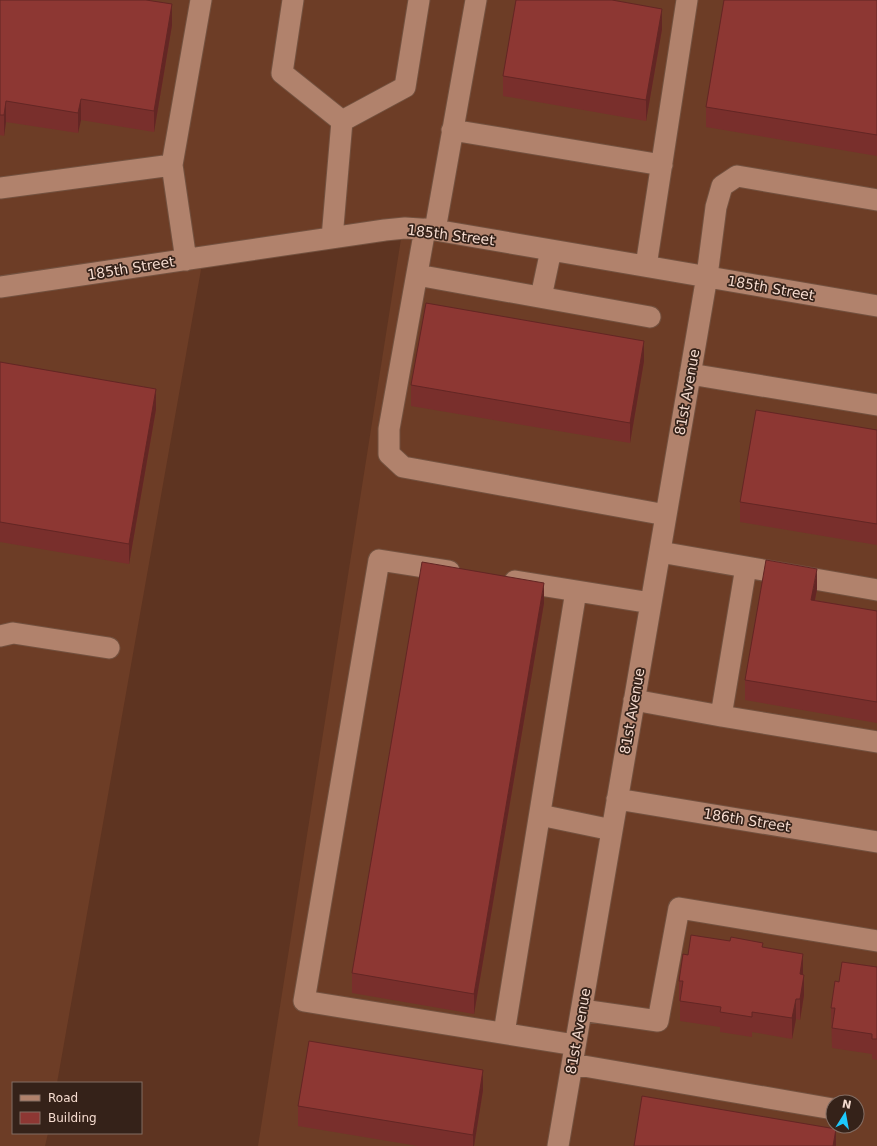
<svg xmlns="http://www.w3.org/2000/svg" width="877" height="1146" font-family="'DejaVu Sans',sans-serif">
<rect width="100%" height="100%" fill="#5e3421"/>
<!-- built -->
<path fill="#6d3d26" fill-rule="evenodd" d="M0,0H877V301L407,220L205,247L57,1083H13V1133H48L45,1146H0Z
M435,237L877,313V1146H258L401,239ZM833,1102H857V1126H833Z"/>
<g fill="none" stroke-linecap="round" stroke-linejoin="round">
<!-- minor casing -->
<g stroke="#73513f" stroke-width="23">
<path id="minor" d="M293,0L282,73L342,121
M452,130L662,165
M0,188L172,165
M425,229L389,429V454L403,467L666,515
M435,230L476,0
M332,238L342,121L405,87L419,0
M186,260L172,165L201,0
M646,266L687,0
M417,275L650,317
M0,287L385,230L405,228L435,230L877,306
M541,297L551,250
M690,374L877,405
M660,552L877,590
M449,571L379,560L304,1001L575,1045
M515,581L651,603
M0,636L13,633L109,648
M634,700L721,716L746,567
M721,716L877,742
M617,799L877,842
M540,815L612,830
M582,1010L658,1021L679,908L877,941
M504,1033L576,591
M572,1064L833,1109
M558,1146L707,276L716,207L722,186L737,176L877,200"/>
</g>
<!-- minor -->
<use href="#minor" stroke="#b1826c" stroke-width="21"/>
</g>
<!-- wall -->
<path fill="#792f2c" d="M0,0L172,25L154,132L81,120L78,133L6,122L4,136L0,135Z
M877,0V156L706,127V107Z
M662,29L646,121L503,96V76Z
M644,361L630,443L411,406V385Z
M0,362L156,409L129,564L0,542Z
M877,430V545L740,522V502Z
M817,589L815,600L877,611V723L745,700V680Z
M544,603L474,1014L352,993V973Z
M763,947L803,975L804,995L800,1020L796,1019L792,1039L752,1032V1037L720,1032V1027L680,1021V1001H679V981L688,955Z
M877,967V1060L872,1059V1054L832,1048L831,1008L839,982Z
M483,1090L474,1146H418L298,1126V1106Z"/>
<!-- shaded-wall -->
<path fill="#632624" d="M172,4V25L154,132V111Z
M662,9V29L646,121V100Z
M81,99V120L78,133V113Z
M6,101V122L4,136V115Z
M644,341V361L630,443V423Z
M156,389V409L129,564V544Z
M817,569V589L811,620V600Z
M544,583V603L474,1014V994Z
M803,954V974L800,994V974Z
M804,975V995L800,1020V999Z
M796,999V1019L792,1039V1018Z
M483,1070V1090L474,1146H473V1135Z
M836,1129V1146H833Z"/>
<!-- building -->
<path fill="#8d3733" stroke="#632624" d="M0,0H146L172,4L154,111L81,99L78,113L6,101L4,115H0Z
M516,0H612L662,9L646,100L503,76Z
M724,0H877V135L706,107Z
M426,303L644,341L630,423L411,385Z
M0,362L156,389L129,544L0,522Z
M756,410L877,430V524L740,502Z
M766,560L817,569L811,600L877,611V702L745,680Z
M422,562L544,583L474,994L352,973Z
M691,935L730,941L731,937L763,943L762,947L803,954L800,974L804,975L800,999H796L792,1018L752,1012V1017L720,1012L721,1007L680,1001L683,981H679L683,954L688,955Z
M842,962L877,967V1039H872V1034L832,1028L835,1008H831L835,981L839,982Z
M309,1041L483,1070L473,1135L298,1106Z
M642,1096L836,1129L833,1146H634Z"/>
<g text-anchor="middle" stroke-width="3.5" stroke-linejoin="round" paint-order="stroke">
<!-- street labels -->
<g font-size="14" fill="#f5dbcf" stroke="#352219">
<text transform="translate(451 235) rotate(7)" y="5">185th Street</text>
<text transform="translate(131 268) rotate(-9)" y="5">185th Street</text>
<text transform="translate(771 288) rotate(10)" y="5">185th Street</text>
<text transform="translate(687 392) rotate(-80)" y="5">81st Avenue</text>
<text transform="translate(632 711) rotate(-80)" y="5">81st Avenue</text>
<text transform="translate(747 820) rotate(9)" y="5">186th Street</text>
<text transform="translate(578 1031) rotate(-80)" y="5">81st Avenue</text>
</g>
</g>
<!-- legend -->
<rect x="12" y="1082" width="130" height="52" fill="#352219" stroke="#826c62"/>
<rect x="20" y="1095" width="20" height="6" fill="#b1826c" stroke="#826c62"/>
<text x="48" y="1102" font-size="12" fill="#f5dbcf">Road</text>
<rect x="20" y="1112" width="20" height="12" fill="#8d3733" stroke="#826c62"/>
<text x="48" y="1122" font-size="12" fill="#f5dbcf">Building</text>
<!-- north arrow -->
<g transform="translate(845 1114) rotate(11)"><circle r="19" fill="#352219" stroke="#826c62"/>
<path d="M0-3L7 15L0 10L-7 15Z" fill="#1dc9fd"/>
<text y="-6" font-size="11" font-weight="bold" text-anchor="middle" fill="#f5dbcf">N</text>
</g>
</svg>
